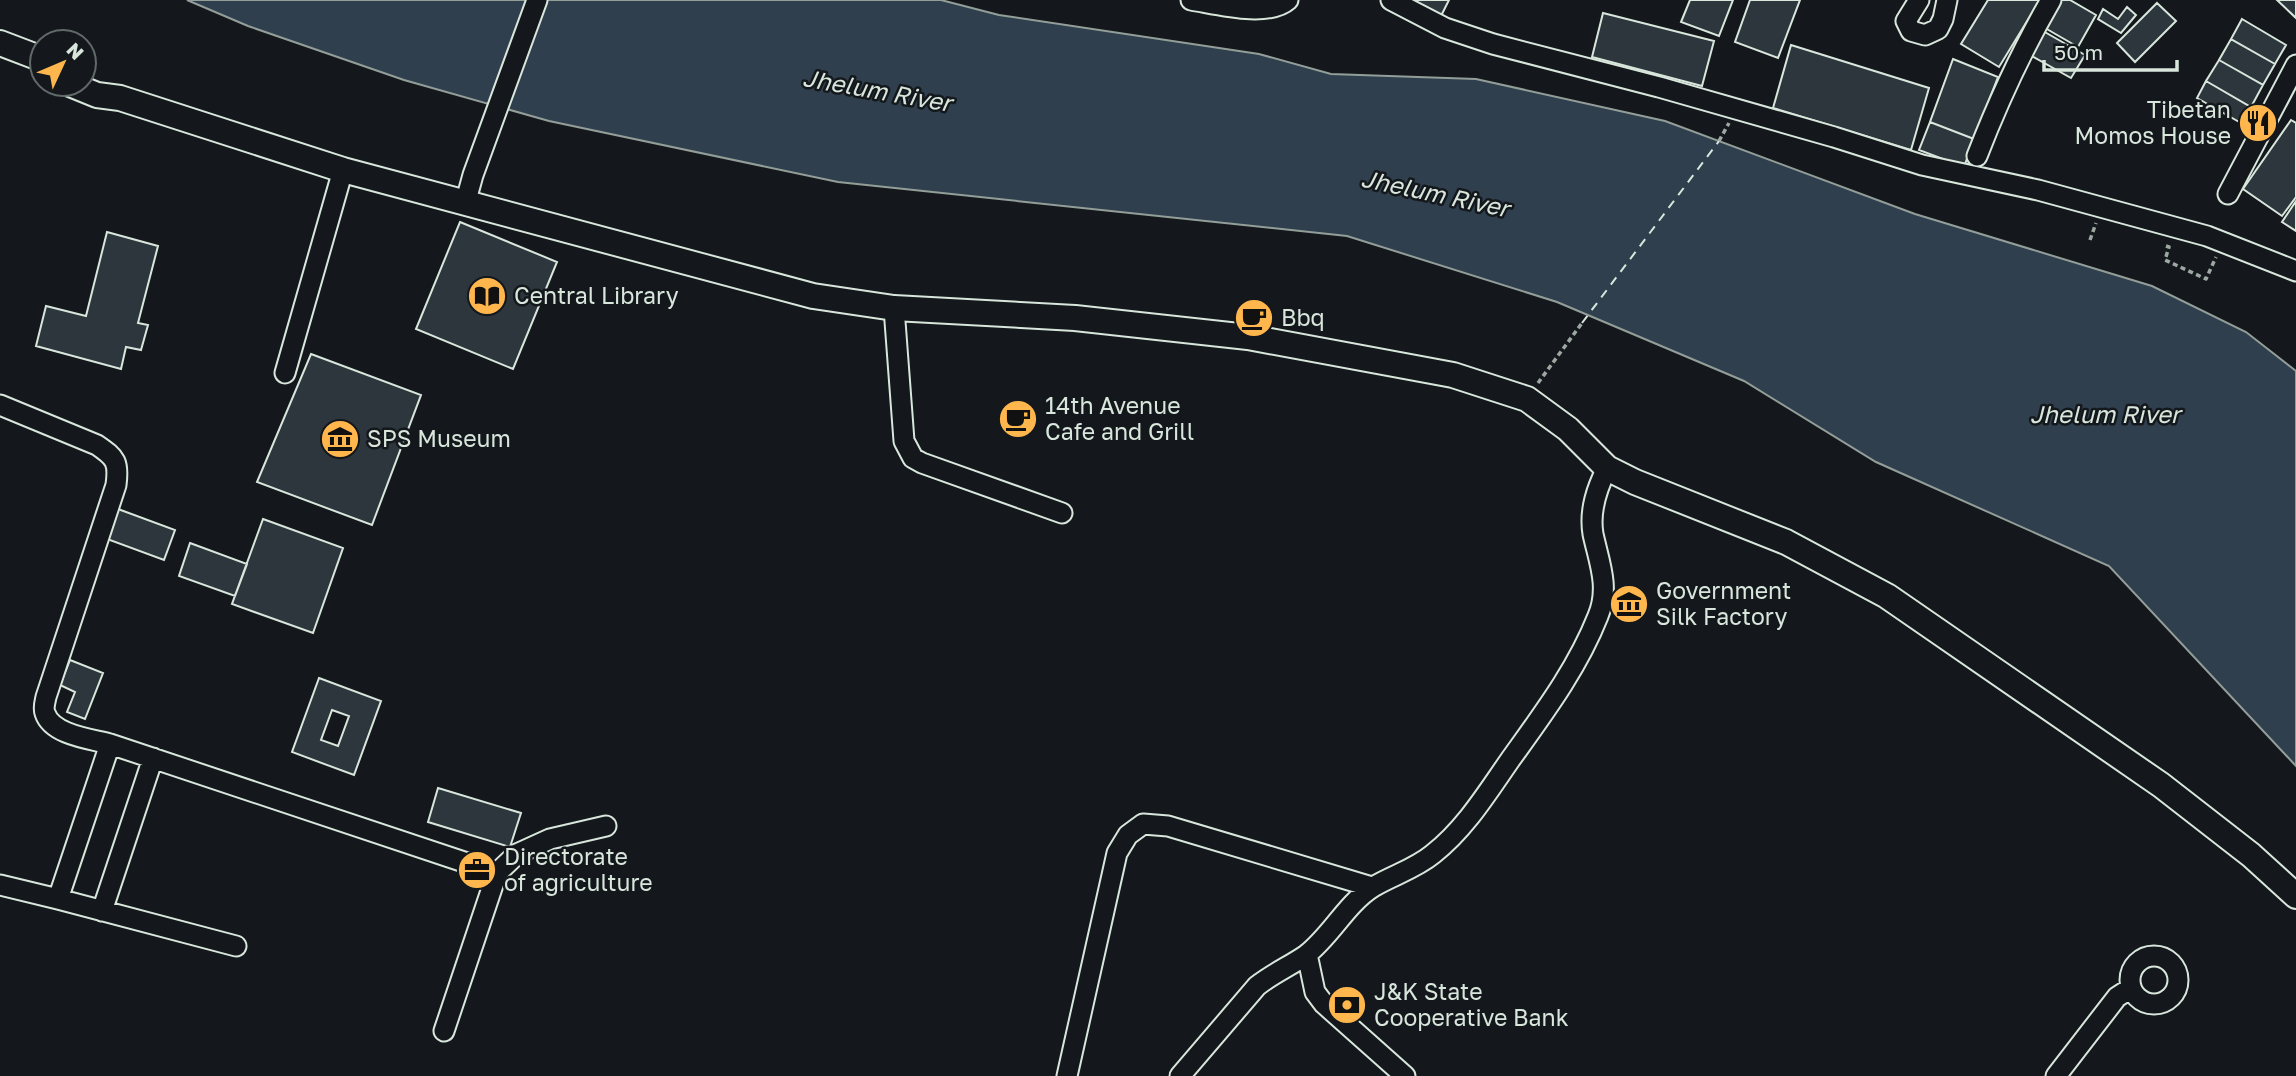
<svg xmlns="http://www.w3.org/2000/svg" width="2296" height="1076" font-family="'Golos Text',sans-serif">
<rect width="100%" height="100%" fill="#14181c"/>
<!-- water -->
<path fill="#2f3f4d" stroke="#939e99" stroke-width="2" d="M187,0H941L999,15L1259,54L1331,74L1476,79L1665,121L1915,214L2152,286L2246,332L2296,371V766L2109,566L1876,462L1744,381L1557,302L1347,236L838,182L549,121L404,80L248,26Z"/>
<g fill="none" stroke-linecap="round" stroke-linejoin="round">
<!-- ferry -->
<path stroke="#d8e6dc" stroke-width="2" stroke-dasharray="9 7" stroke-linecap="butt" d="M1582,323L1719,141"/>
</g>
<!-- building -->
<path fill="#2c363c" stroke="#d8e6dc" stroke-width="2" fill-rule="evenodd" d="M1406,0H1449L1441,16Z
M1690,0H1733L1719,36L1681,22Z
M1750,0H1800L1778,58L1735,42Z
M1988,0H2040L1999,67L1961,44Z
M2061,0H2070L2096,15L2078,47L2045,28Z
M2277,0H2296V18Z
M2157,3L2176,21L2135,62L2117,43Z
M2127,7L2136,15L2121,33L2098,19L2103,9L2118,19Z
M1603,13L1714,41L1702,86L1592,57Z
M2242,19L2286,45L2275,64L2231,39Z
M2043,31L2085,55L2071,78L2030,55Z
M2231,39L2275,64L2263,85L2219,60Z
M1791,45L1929,88L1911,150L1773,108Z
M1953,59L1998,77L1974,139L1930,122Z
M2219,60L2263,85L2251,107L2206,81Z
M2206,81L2251,107L2241,123L2197,98Z
M2291,120L2296,123V197L2282,216L2243,189Z
M1930,122L1974,139L1964,167L1919,150Z
M2296,201V231L2282,222Z
M460,222L557,262L513,369L416,329Z
M107,232L158,246L138,323L148,325L141,350L126,347L121,369L36,346L46,306L86,316Z
M311,354L421,395L372,525L257,482Z
M118,509L175,530L164,560L107,539Z
M263,519L343,548L313,633L232,604Z
M190,543L247,564L235,596L179,576Z
M70,660L103,673L85,719L67,712L75,692L60,685Z
M319,678L381,701L354,775L292,752ZM332,710L349,716L338,746L321,740Z
M438,788L521,813L510,847L428,822Z"/>
<g fill="none" stroke-linecap="round" stroke-linejoin="round">
<!-- minor casing -->
<g stroke="#d8e6dc" stroke-width="23">
<path id="minor" d="M1191,0C1216,4 1268,18 1288,0
M1391,0L1445,28L1493,44L1659,87L1834,137L1922,165L2038,190L2207,236L2296,271
M1919,0L1906,21L1911,31L1925,35L1938,29L1943,19L1947,0
M1977,156C1998,102 2022,50 2051,0
M2228,194L2296,65
M465,204L473,175L537,0
M894,308L904,441L913,458L922,463L1062,513
M285,373L343,170
M0,405L97,445C116,458 119,462 116,485L46,697C45,702 43,708 45,713C52,735 91,739 110,744L497,873L444,1031
M497,873L517,854L550,839L606,826
M0,885L58,899L236,946
M58,899L110,744
M102,911L153,758
M1307,954L1315,992L1324,1004L1405,1076
M2130 980a24 24 0 1 1 48 0a24 24 0 1 1-48 0Z
M1067,1076L1117,853L1128,835L1143,824L1168,826L1372,887
M1180,1076L1257,986C1272,974 1290,966 1306,955C1331,936 1346,904 1373,887C1393,875 1415,869 1433,854C1465,829 1487,793 1510,760C1543,714 1577,669 1598,616C1610,587 1599,562 1593,534C1589,510 1597,488 1607,468
M2056,1076L2117,997L2131,988"/>
</g>
<!-- major casing -->
<g stroke="#d8e6dc" stroke-width="28">
<path id="major" d="M0,43L42,59
M70,84L97,95L120,98L343,170L813,296L894,308L1075,318L1248,337L1453,375L1527,399L1568,429L1607,468L1635,482L1786,542L1887,596L2161,785L2251,855L2296,896"/>
</g>
<!-- path -->
<path stroke="#9da8a2" stroke-width="3.5" stroke-dasharray="5 3.5" stroke-linecap="butt" d="M1719,141L1729,123
M2090,240L2096,223
M2166,246L2169,247L2165,260L2206,279L2216,257
M1538,383L1582,323"/>
<!-- minor -->
<use href="#minor" stroke="#14181c" stroke-width="19"/>
<!-- major -->
<use href="#major" stroke="#14181c" stroke-width="24"/>
</g>
<!-- icons -->
<defs>
<g id="restaurant-disc" transform="scale(2.0125)"><circle r="9.5" fill="#ffb74d" stroke="#14181c"/><path d="M-5-6h1v4h1v-4h1v4h1v-4h1v5L-1.5 .5V6h-2V.5L-5-1ZM5-6V6H3V1.5H1.5Q1.5-4 5-6Z" fill="#111"/></g>
<g id="library-disc" transform="scale(2.0125)"><circle r="9.5" fill="#ffb74d" stroke="#14181c"/><path d="M-6-4Q-3-5.5-.7-3.5V5Q-3 3-6 4ZM6-4Q3-5.5 .7-3.5V5Q3 3 6 4Z" fill="#111"/></g>
<g id="cafe-disc" transform="scale(2.0125)"><circle r="9.5" fill="#ffb74d" stroke="#14181c"/><path d="M-5.5-4.5H6V0H3Q3 3.5 0 3.5H-2.5Q-5.5 3.5-5.5 0ZM3-3.2v2h1.7v-2ZM-6 4.5H4V6H-6Z" fill="#111"/></g>
<g id="museum-disc" transform="scale(2.0125)"><circle r="9.5" fill="#ffb74d" stroke="#14181c"/><path d="M0-6L6-3V-2H-6V-3ZM-5-1h2V3h-2ZM-1-1h2V3h-2ZM3-1h2V3H3ZM-6 4H6V6H-6Z" fill="#111"/></g>
<g id="office-disc" transform="scale(2.0125)"><circle r="9.5" fill="#ffb74d" stroke="#14181c"/><path d="M-6-3h4V-5.5h4V-3h4V5H-6ZM-1-4.5V-3h2v-1.5ZM-6 0V1H6V0Z" fill="#111"/></g>
<g id="bank-disc" transform="scale(2.0125)"><circle r="9.5" fill="#ffb74d" stroke="#14181c"/><path d="M-6-4H6V4H-6ZM0-2.3a2.3 2.3 0 1 0 0 4.6a2.3 2.3 0 1 0 0-4.6Z" fill="#111"/></g>
</defs>
<g fill-rule="evenodd">
<use href="#restaurant-disc" x="2258" y="123"/>
<use href="#library-disc" x="487" y="296"/>
<use href="#cafe-disc" x="1254" y="318"/>
<use href="#cafe-disc" x="1018" y="419"/>
<use href="#museum-disc" x="340" y="439"/>
<use href="#museum-disc" x="1629" y="604"/>
<use href="#office-disc" x="477" y="870"/>
<use href="#bank-disc" x="1347" y="1005"/>
</g>
<g text-anchor="middle" stroke-width="5" stroke-linejoin="round" paint-order="stroke">
<!-- poi labels -->
<g font-size="23" fill="#d8e6dc" stroke="#14181c" text-anchor="start">
<text x="2231" y="118" text-anchor="end">Tibetan<tspan x="2231" dy="26">Momos House</tspan></text>
<text x="514" y="304">Central Library</text>
<text x="1281" y="326">Bbq</text>
<text x="1045" y="414">14th Avenue<tspan x="1045" dy="26">Cafe and Grill</tspan></text>
<text x="367" y="447">SPS Museum</text>
<text x="1656" y="599">Government<tspan x="1656" dy="26">Silk Factory</tspan></text>
<text x="504" y="865">Directorate<tspan x="504" dy="26">of agriculture</tspan></text>
<text x="1374" y="1000">J&amp;K State<tspan x="1374" dy="26">Cooperative Bank</tspan></text>
</g>
<!-- water labels -->
<g font-size="24" font-style="italic" fill="#d8e6dc" stroke="#14181c">
<text transform="translate(877 91) rotate(10)" y="8">Jhelum River</text>
<text transform="translate(1435 194) rotate(12)" y="8">Jhelum River</text>
<text x="2105" y="423">Jhelum River</text>
</g>
</g>
<!-- north arrow -->
<g transform="translate(63 63) rotate(46)"><circle r="33" fill="#14181c" stroke="#626a69" stroke-width="2"/>
<path d="M0-5L12 26L0 18L-12 26Z" fill="#ffb74d"/>
<text y="-10" font-size="19" font-weight="bold" text-anchor="middle" fill="#d8e6dc">N</text>
</g>
<!-- scale -->
<path d="M2044 60v10h133v-10" fill="none" stroke="#d8e6dc" stroke-width="3.5"/>
<text x="2054" y="60" font-size="21" fill="#d8e6dc" stroke="#14181c" stroke-width="5" paint-order="stroke">50 m</text>
</svg>
